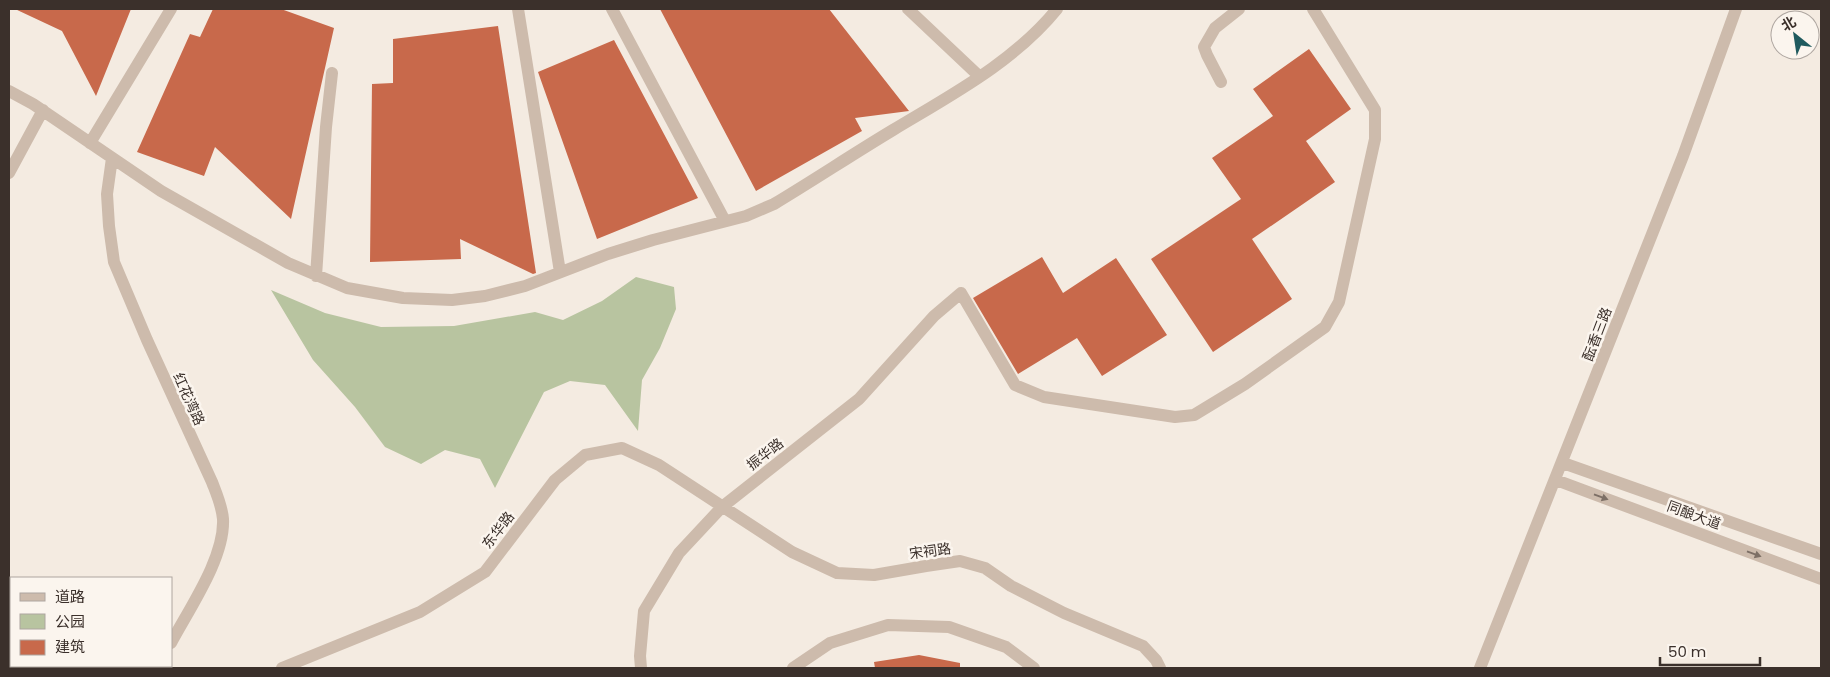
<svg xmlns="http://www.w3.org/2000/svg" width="1830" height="677" font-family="Poppins,'Noto Sans SC',sans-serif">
<rect width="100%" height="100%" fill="#f4ebe1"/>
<!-- green -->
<path fill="#b8c4a0" d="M636,277L674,287L676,309L660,348L642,380L638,431L605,385L570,381L544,392L495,488L480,459L445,450L421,464L385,447L355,407L313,360L271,290L325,313L381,327L454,326L535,312L563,320L602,301Z"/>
<!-- building -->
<path fill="#c8694b" d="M15,9H131L96,96L62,31Z
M213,9H281L334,28L291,219L215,147L204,176L137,152L190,34L200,37Z
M660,9H829L909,111L855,118L862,131L756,191Z
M498,26L536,273L533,274L460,239L461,259L370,262L372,84L393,83V39Z
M614,40L698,198L597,239L538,72Z
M1309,49L1351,109L1306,141L1335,182L1252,239L1292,299L1213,352L1151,259L1241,199L1212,158L1273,116L1253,89Z
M1042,257L1063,293L1116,258L1167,335L1102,376L1077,338L1018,374L973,298Z
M919,655L960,663V668H875L874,662Z"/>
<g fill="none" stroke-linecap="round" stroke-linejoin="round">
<!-- minor -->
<path stroke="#cdbbac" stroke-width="12" d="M518,9L560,272
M612,9L725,221
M908,9L979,76
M1221,82L1207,55L1204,47L1215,28L1239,9
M9,91L33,104L161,191L288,263L347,288L403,298L452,300L485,296L525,286L608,254L653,240L746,216L774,204C814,180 853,154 893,130C951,95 1014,62 1057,9
M90,143L171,9
M112,158L107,194L109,226L114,262L147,340L212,482C217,495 222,506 223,519C225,558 189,609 171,643
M9,173L43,110
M316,276L326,127L332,73
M1563,463L1821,554
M1556,480L1821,579
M159,668L160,666
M282,668L420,612L485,572L555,480L585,455L622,448L659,465L792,552L837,573L874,575L926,566L960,561L985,568L1011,586L1064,613L1143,646L1156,660L1160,668
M641,668L640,656L644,611L679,553L722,507L859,399L934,316L961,293L1015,385L1044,397L1175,417L1194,415L1245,384L1325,327L1339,302L1375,139V110L1313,9
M793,668L830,643L888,625L949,627L1006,647L1034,668
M1480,668L1683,156L1736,9"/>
</g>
<!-- one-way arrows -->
<defs><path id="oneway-solid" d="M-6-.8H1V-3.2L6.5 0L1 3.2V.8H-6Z" transform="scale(1.25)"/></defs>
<g fill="#7d6f65">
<use href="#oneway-solid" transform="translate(1601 497) rotate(20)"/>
<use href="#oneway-solid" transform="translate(1754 554) rotate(20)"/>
</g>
<g text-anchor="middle" stroke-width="5" stroke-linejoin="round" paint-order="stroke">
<!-- street labels -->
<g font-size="14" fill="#3b302b" stroke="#fbf5ee">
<text transform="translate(1597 334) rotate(-69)" y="5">酝香三路</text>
<text transform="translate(189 399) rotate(66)" y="5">红花湾路</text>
<text transform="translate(765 454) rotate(-38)" y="5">振华路</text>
<text transform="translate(1694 515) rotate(20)" y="5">同酿大道</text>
<text transform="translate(498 530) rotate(-52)" y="5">东华路</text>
<text transform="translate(930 551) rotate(-8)" y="5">宋祠路</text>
</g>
</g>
<!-- border -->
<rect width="1830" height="677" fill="none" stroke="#3b302b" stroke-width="20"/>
<!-- legend -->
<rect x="10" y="577" width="162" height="90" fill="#fbf5ee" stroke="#aea6a0"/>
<rect x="20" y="593" width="25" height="8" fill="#cdbbac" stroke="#aea6a0"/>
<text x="55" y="602" font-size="15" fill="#3b302b">道路</text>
<rect x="20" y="614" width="25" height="15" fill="#b8c4a0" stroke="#aea6a0"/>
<text x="55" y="627" font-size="15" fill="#3b302b">公园</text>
<rect x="20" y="640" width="25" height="15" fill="#c8694b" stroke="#aea6a0"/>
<text x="55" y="652" font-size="15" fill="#3b302b">建筑</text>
<!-- north arrow -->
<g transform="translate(1795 35) rotate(330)"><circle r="24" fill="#fbf5ee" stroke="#aea6a0"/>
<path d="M0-4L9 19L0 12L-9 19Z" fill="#1f5a5e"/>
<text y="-8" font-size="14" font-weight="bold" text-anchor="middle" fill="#3b302b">北</text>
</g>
<!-- scale -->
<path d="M1660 657v8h100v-8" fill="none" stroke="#3b302b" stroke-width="2.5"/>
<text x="1668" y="657" font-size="15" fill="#3b302b" stroke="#fbf5ee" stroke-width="4" paint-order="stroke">50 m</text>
</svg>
